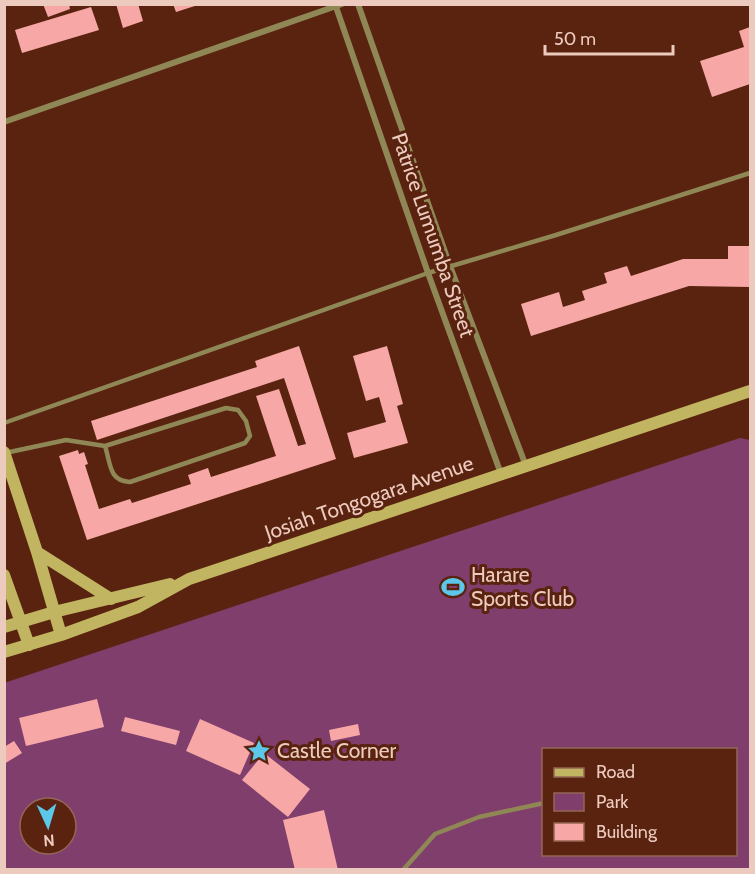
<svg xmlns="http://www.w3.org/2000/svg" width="755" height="874" font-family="Cabin,sans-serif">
<rect width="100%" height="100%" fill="#59230f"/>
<!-- green -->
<path fill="#803e6c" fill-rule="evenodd" d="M740,438L750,440V869H5L4,683ZM544,750H736V854H544ZM30,808H66V844H30Z"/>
<!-- building -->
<path fill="#f7a8a6" d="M43,4H69L70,9L48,17Z
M116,4H138L143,21L123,28Z
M173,4H198V5L176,12Z
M91,7L99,30L22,53L15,30Z
M750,27V84L712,97L700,61L744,47L739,31Z
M728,246H750V287L689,286L531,336L521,304L559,292L563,307L585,300L582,291L607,283L604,273L627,266L631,276L683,259H728Z
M299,346L336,459L87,540L59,456L78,450L79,454L84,452L88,464L85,465L99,509L130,499L132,503L191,484L188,475L208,468L211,477L276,456L256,396L279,389L298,446L306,444L284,378L97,440L91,421L257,367L255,361Z
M387,346L403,404L397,406L408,443L354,458L347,433L386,422L379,397L366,401L353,356Z
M97,699L104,727L26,746L19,718Z
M125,717L180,731L176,745L121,731Z
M200,719L254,743L240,775L186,751Z
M358,724L360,735L331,741L329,730Z
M14,741L22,753L4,764V747Z
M264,753L310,789L288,817L242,780Z
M324,810L338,870H295L283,820Z"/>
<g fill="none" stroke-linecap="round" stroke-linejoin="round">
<!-- service -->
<path stroke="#8f8755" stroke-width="4.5" d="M4,423L428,273L556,235L750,173
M5,453L66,440L105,446L226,408L238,410L246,421L250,436L245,443L130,482C109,481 111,465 105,446
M403,870L435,834L479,817L544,803"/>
<!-- minor -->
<path stroke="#8f8755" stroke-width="6" d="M335,4L428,273L501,474
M358,4L450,266L526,466
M4,122L342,4"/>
<!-- secondary -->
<path stroke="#c2b561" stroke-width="12" d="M4,452L37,552L61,635
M37,552L111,599
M4,575L29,645
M4,627L54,612L170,584
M4,652L61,635L138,607L189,579L750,391"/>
</g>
<!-- icons -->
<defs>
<g id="stadium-bare" transform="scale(1.8)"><path d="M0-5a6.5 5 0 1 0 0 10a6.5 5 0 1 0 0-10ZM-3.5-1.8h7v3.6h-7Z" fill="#5cc7e8" stroke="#59230f" stroke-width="2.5" paint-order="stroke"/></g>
<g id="sight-bare" transform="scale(1.8)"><path d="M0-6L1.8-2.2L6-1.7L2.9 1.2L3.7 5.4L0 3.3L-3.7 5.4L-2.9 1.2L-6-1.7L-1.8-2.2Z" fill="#5cc7e8" stroke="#59230f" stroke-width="2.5" paint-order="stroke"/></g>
</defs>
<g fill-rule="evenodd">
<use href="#stadium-bare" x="453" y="587"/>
<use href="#sight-bare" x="259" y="751"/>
</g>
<g text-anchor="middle" stroke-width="6" stroke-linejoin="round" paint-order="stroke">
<!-- street labels -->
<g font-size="21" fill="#edcabe" stroke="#59230f">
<text transform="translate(433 235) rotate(71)" y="7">Patrice Lumumba Street</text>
<text transform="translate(369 498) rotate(-19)" y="7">Josiah Tongogara Avenue</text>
</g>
<!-- poi labels -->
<g font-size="21" fill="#edcabe" stroke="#59230f" text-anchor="start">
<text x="471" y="582">Harare<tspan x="471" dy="24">Sports Club</tspan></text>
<text x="277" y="758">Castle Corner</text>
</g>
</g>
<!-- border -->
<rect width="755" height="874" fill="none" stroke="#edcabe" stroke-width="12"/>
<!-- legend -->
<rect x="542" y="748" width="195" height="108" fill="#59230f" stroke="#946655" stroke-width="1.5"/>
<rect x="554" y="768" width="30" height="9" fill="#c2b561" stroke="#946655" stroke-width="1.5"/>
<text x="596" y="778" font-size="18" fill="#edcabe">Road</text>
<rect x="554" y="793" width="30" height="18" fill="#803e6c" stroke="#946655" stroke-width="1.5"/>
<text x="596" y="808" font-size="18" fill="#edcabe">Park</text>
<rect x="554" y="823" width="30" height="18" fill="#f7a8a6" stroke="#946655" stroke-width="1.5"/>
<text x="596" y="838" font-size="18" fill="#edcabe">Building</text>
<!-- north arrow -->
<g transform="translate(48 826) rotate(176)"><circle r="28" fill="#59230f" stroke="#946655" stroke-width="1.5"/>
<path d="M0-4.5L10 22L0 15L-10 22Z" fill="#5cc7e8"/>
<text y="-9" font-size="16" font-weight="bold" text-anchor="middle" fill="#edcabe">N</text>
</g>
<!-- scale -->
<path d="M545 45v9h128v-9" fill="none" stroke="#edcabe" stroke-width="3"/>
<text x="554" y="45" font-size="18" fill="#edcabe" stroke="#59230f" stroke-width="4.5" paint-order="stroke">50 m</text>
</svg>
